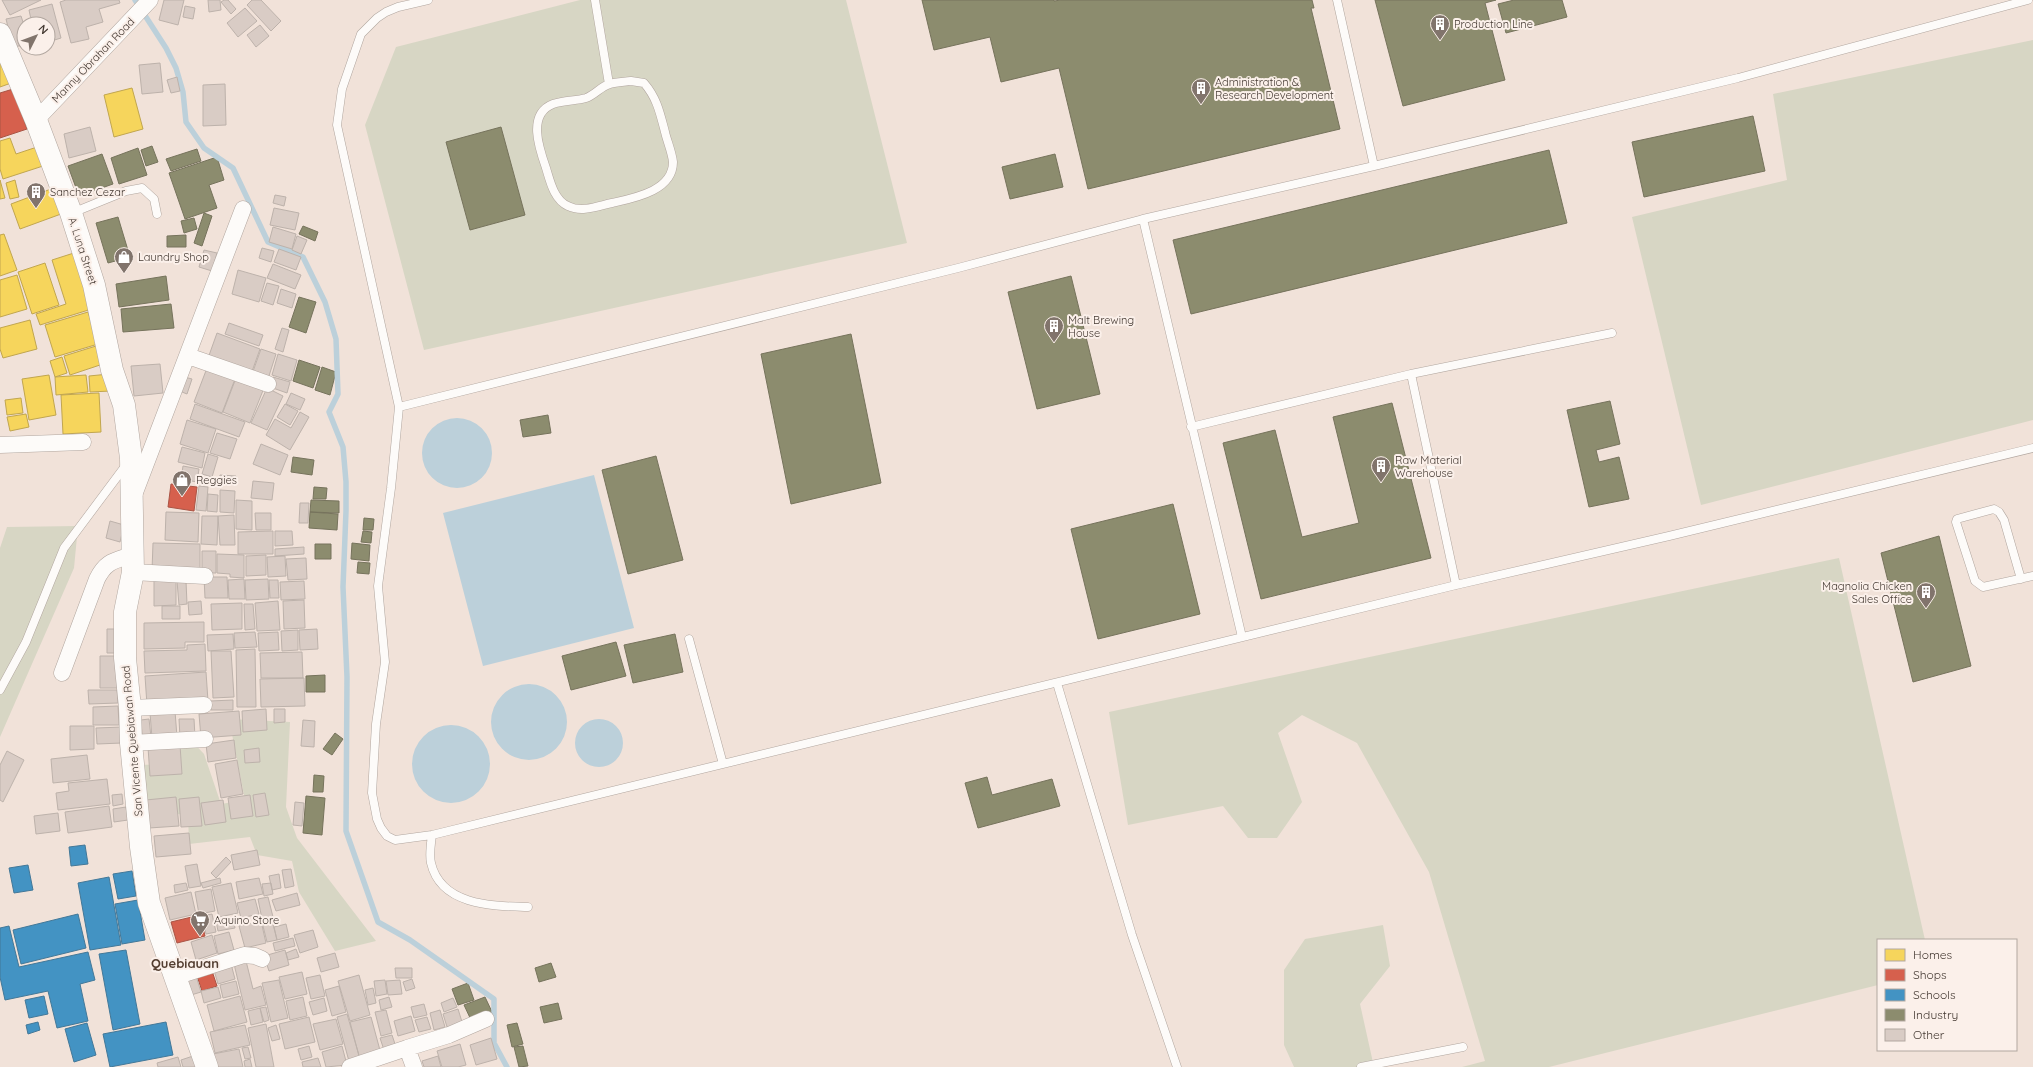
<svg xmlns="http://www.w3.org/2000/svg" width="2033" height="1067" font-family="Quicksand,sans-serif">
<rect width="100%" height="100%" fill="#f1e2d9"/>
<!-- green -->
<path fill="#d7d6c4" d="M580,0H846L907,243L424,350L365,125L396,47Z
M2033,40V420L1701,505L1632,217L1787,180L1773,94Z
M78,526L74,568L0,737V548L7,527Z
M1839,558L1925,940H1878V985L1549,1067H1462L1485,1061L1429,872L1357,743L1302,715L1278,733L1302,802L1277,838H1248L1223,806L1128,825L1109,712Z
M229,719L290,722L286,807L297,838L376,941L335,951L299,892L292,861L257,855L250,837L189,844L188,814L138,815L135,765L180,764L178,742L190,739L204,754L221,804L245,800Z
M1383,925L1390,966L1360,1004L1374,1067H1294L1284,1045V970L1305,939Z"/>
<!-- water -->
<path fill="#bcd0da" d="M422 453a35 35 0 1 1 70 0a35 35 0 1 1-70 0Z
M594,475L634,628L483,666L443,513Z
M491 722a38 38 0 1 1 76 0a38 38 0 1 1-76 0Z
M575 743a24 24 0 1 1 48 0a24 24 0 1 1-48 0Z
M412 764a39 39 0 1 1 78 0a39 39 0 1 1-78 0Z"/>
<!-- homes -->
<path fill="#f6d55c" stroke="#c1a64f" d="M0,62L14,82L0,87Z
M132,88L143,129L114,137L104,95Z
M10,138L16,154L37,147L43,166L3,179L0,169V141Z
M0,180L5,198L0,199Z
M15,180L19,197L10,199L6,183Z
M51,189L61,214L20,229L11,204Z
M4,234L17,270L0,276V235Z
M77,252L95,308L40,325L36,314L66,304L52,260Z
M45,263L59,305L32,314L18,272Z
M17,275L27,309L0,317V280Z
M88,312L98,344L55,357L45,325Z
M30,320L37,349L3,358L0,349V328Z
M96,346L103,364L70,375L64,356Z
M62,357L67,373L55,377L50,361Z
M109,374L111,391L90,392L89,376Z
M49,375L56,415L29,420L22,379Z
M86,375L88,392L56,395L55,377Z
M99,393L101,432L63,434L61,395Z
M21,398L23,413L7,415L5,400Z
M26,414L29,427L10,431L7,417Z"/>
<!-- shops -->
<path fill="#d6604d" stroke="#aa5445" d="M13,89L27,129L0,138V93Z
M171,484L197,487L194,511L168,507Z
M200,915L205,936L177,943L171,922Z
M212,971L217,986L202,991L197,976Z"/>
<!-- schools -->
<path fill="#4393c3" stroke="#437898" d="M85,845L88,864L71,866L69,847Z
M28,865L33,890L14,893L9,868Z
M132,871L136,896L118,899L113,874Z
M109,877L121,945L90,950L78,883Z
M138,900L145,940L122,944L115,904Z
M78,914L86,948L21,964L13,930Z
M9,926L19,967L88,952L95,980L80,984L88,1021L57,1028L48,991L5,1000L0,977V928Z
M126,950L140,1024L113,1030L99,954Z
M44,996L48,1014L29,1018L25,1000Z
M38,1022L40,1030L28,1034L26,1025Z
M166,1022L173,1055L110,1067L103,1034Z
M87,1023L96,1055L74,1062L65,1029Z"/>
<!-- industry -->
<path fill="#8c8c6e" stroke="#76735c" d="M922,0H1054V1L1061,0H1312L1314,8H1311L1340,129L1088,189L1059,68L1001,82L990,37L934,50Z
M1375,0H1496L1485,3L1505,80L1403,106Z
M1514,0H1562L1567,17L1506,33L1498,4Z
M1753,116L1765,171L1644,197L1632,142Z
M501,127L525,215L470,230L446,142Z
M152,146L158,162L146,166L141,150Z
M138,148L147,175L119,184L111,158Z
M197,149L201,161L171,171L166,159Z
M1549,150L1567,223L1191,314L1173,240Z
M102,154L113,184L79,196L68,166Z
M1055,154L1063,187L1010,199L1002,167Z
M217,157L224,180L209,185L217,208L185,219L169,173Z
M204,213L212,216L202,246L194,243Z
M118,217L130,257L108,263L96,223Z
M194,218L197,229L184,233L181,221Z
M303,226L318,232L315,241L299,234Z
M186,235V247H167V236Z
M166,276L169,300L119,307L116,284Z
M1071,276L1100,394L1037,409L1008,292Z
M299,297L316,302L306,333L289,327Z
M171,304L174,328L123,332L121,309Z
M851,334L881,483L791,504L761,354Z
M299,360L320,367L313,388L293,381Z
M322,367L336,372L330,395L315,390Z
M1610,401L1620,444L1596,450L1599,462L1619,457L1629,499L1589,507L1567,410Z
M1392,403L1431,558L1261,599L1223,443L1275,430L1302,537L1359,523L1333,417Z
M548,415L551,433L523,437L520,420Z
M656,456L683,560L628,574L602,470Z
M293,457L314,460L312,475L291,472Z
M314,487L327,488L326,499H313Z
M311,500L339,501V513L310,512Z
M1173,504L1200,614L1098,639L1071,529Z
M310,512L338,514L337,530L309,528Z
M364,518L374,519L373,530H363Z
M363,531L372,532L371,543L361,542Z
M1939,536L1971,666L1913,682L1881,553Z
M352,543L370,545L369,561L351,559Z
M315,544H331V559H315Z
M358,562L370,563L369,574L357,573Z
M675,634L683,672L633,683L624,645Z
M616,642L626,676L571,690L562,656Z
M325,675V692H306V676Z
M335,733L343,739L332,755L323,749Z
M314,775L324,776L323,792H313Z
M987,777L992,795L1052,779L1060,806L978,828L965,783Z
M306,796L325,798L322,835L303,833Z
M551,963L556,977L539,982L535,968Z
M468,983L474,1000L458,1005L452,989Z
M485,997L493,1014L472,1022L464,1005Z
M558,1003L562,1019L544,1023L540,1007Z
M517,1023L523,1044L512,1047L507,1025Z
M523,1046L528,1066L519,1067L514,1047Z"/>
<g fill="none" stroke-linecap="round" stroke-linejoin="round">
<!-- stream -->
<path stroke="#bcd0da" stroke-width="5.5" d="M135,0L166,48L176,68L183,92L186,122L204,148L233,168L268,242L303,257L325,302L336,339L338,394L329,412L343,447L346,482V511L343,587L347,677L346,831L378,922L410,940L494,999V1043L507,1067"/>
</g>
<!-- building -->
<path fill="#d9ccc5" stroke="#bdb2ab" d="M2,0H41L10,15Z
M66,0H119L120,3L99,9L103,22L86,27L89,39L71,43L60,2Z
M164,0H184L178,25L159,20Z
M208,0H220L221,10L209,12Z
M224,0H228L236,9L231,14L221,2Z
M252,0H261L281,21L271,31L247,5Z
M52,4L61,38L48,42V24H32L29,10Z
M185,6L195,8L193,19L183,17Z
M245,8L257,21L238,37L227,23Z
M21,16L24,25V45L13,47L6,19Z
M260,25L269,36L256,47L247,35Z
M160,63L163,92L142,94L139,65Z
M177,77L180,91L171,93L167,80Z
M225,84L226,125L203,126V85Z
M90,127L96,151L69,158L64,134Z
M275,195L286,197L284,206L273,203Z
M274,208L299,213L295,230L270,225Z
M273,227L296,234L292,249L269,242Z
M297,236L307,240L301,254L292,250Z
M262,248L274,251L271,262L259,258Z
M279,249L301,257L296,270L274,262Z
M204,250L217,253L212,271L199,267Z
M273,264L301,275L295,289L267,278Z
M238,270L266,278L259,302L232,294Z
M267,283L279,286L273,305L261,301Z
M281,289L296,294L292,308L277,303Z
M229,323L263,335L259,346L225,334Z
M282,328L289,330L283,352L275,349Z
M217,333L260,349L250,377L207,361Z
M261,349L276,354L267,382L251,377Z
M278,354L297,360L291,381L272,375Z
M160,364L163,393L134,396L131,366Z
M207,368L235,379L222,413L194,402Z
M181,376L192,379L187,394L177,390Z
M273,377L290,382L287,393L270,387Z
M236,378L264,388L250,423L223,412Z
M267,388L283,396L267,430L251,423Z
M291,393L305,399L300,410L286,404Z
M195,404L245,422L239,437L190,419Z
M285,404L298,411L290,425L277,417Z
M300,412L309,417L290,450L266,435L275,419L291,428Z
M187,420L216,429L208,453L180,444Z
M217,433L237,439L230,459L210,453Z
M261,444L288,455L280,475L253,464Z
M182,447L205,453L202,468L178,462Z
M208,454L218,457L212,477L202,474Z
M183,466L199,469L197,482L181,479Z
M220,475L236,476V485L219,483Z
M253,481L274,483L272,500L251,498Z
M199,486L208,487L206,511L196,510Z
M220,490L235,491L234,513L220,512Z
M208,494L218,495L217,512L207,511Z
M236,500L252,501V530L236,529Z
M300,503H309L308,523H299Z
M166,512L199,513L198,542L165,540Z
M255,513H271V530H256Z
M234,515L235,545H220L218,516Z
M202,516H218L217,545L201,544Z
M110,521L124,525L120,542L106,538Z
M273,531V554H238V532Z
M275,531H292L293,545L275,546Z
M153,543L200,544V572L152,571Z
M304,547V554L275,556V549Z
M202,551H216V573H202Z
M217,554L244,555V578L230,577V574L217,573Z
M266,555V575L246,576V556Z
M285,556L286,576L268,577L267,557Z
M306,558L307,579L288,580L286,559Z
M204,577H227L228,598H205Z
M244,579L245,599H229L228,580Z
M268,579L269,599L246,600L245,580Z
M269,580H278L279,598H270Z
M154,581H176V605L154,606Z
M177,581H186L187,604L179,605Z
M304,581L305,599L281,600L280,582Z
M304,600L305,628L284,629L283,601Z
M201,601L202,614L189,615L188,602Z
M278,601L280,630L257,631L255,603Z
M242,603V629L212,630L211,604Z
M244,604H253L255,629L245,630Z
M162,606H180V619H162Z
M204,622V642H185V648L144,649V623Z
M107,629H121L120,653H107Z
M317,629L318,649L300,650L299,630Z
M298,630V650L282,651L281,631Z
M255,632L257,647L235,648L234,633Z
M278,632L279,650L259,651L258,633Z
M233,634L234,649L208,651L207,635Z
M205,644L206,671L145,673L144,651L187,650V645Z
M255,649L256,707H237L236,650Z
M211,651H231L234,697L213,698Z
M302,652L303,678H261L260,653Z
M100,656H117V688H100Z
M206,672L208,701L147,705L145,676Z
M304,678L305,706L261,707L260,679Z
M88,690H117L118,703L89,704Z
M233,700V710H211L210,701Z
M118,706L119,725H93V707Z
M266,709L267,730L243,732L242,711Z
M274,709H285V722L274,723Z
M175,711L177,737L152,738L150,713Z
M239,711L241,735L201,738L199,714Z
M149,719L151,737H142L141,720Z
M179,719H194L195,737L180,738Z
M303,720L315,721L314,747L301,746Z
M70,726H94V749L70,750Z
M122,727V743L97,744L96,728Z
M234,740L236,758L208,762L206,744Z
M180,745L182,774L150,776L148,747Z
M259,748L260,762L245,763L244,750Z
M7,751L24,760L3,802L0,800V765Z
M87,755L90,779L53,783L51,759Z
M237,760L243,794L221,798L215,764Z
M107,779L110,804L58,810L56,793L69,791L68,783Z
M265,793L269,815L256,817L253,795Z
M122,794L123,804L113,806L112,795Z
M250,795L253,816L231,819L228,798Z
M176,797L179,826L149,828L146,800Z
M199,797L202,826L181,827L179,799Z
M223,800L226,822L205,825L201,803Z
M295,802L304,803L302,826L293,825Z
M109,806L112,827L68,833L65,812Z
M126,807L128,820L114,822L113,809Z
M58,813L60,831L36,834L34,816Z
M189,833L191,854L156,857L154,836Z
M257,850L260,865L234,870L231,855Z
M226,857L231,862L216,878L211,873Z
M197,864L201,886L189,888L185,866Z
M291,869L294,886L285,888L282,870Z
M279,874L281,888L272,890L269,876Z
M220,878L221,883L203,888L201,883Z
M259,878L263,894L239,899L236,882Z
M186,883L188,890L175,893L174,885Z
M231,883L238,913L219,917L212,887Z
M271,883L273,894L264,896L262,884Z
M211,889L215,911L199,914L195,892Z
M191,892L196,914L170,920L165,898Z
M297,893L300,905L276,911L272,900Z
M268,897L273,917L262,919L258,899Z
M255,899L259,914L241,918L237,903Z
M212,914L216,932L206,934L202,916Z
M233,918L235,928L218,931L216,921Z
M272,920L277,940L267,942L262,922Z
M261,921L266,943L245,948L239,926Z
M286,924L289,937L277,940L274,927Z
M313,930L318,947L300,953L294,935Z
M229,932L234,950L218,954L214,936Z
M212,935L217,953L196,960L191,942Z
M293,938L295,946L275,951L273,943Z
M296,949L299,957L288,960L286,953Z
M285,950L289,965L269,971L264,956Z
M335,953L339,967L321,972L317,958Z
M246,961L253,989L261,986L266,1005L245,1010L234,964Z
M231,964L235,979L218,984L214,970Z
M395,968H412V978H396Z
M302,972L307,994L285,999L279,977Z
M320,975L325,996L311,999L306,978Z
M359,975L370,1015L350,1021L338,981Z
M196,976L201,992L191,995L186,978Z
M412,979L415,988L406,991L403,982Z
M279,980L288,1018L271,1022L262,983Z
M385,980L387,994L376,996L374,981Z
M400,980L402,994L388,995L386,981Z
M236,981L239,994L223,998L220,985Z
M339,986L346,1012L332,1016L325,990Z
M218,987L221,998L204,1003L201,991Z
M373,988L376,1003L368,1005L365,990Z
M240,996L247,1022L214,1031L207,1005Z
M303,997L307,1016L290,1020L286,1001Z
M389,997L392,1007L381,1010L379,1000Z
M324,998L327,1011L313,1015L309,1002Z
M453,998L457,1007L444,1012L441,1003Z
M424,1004L427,1015L414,1018L411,1007Z
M266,1007L269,1020L264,1022L260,1008Z
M260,1008L263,1022L251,1025L248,1011Z
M458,1009L463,1025L448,1030L443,1014Z
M386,1010L392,1033L381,1036L375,1012Z
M440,1010L445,1027L434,1030L430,1013Z
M347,1014L361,1062L350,1065L337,1017Z
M411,1016L415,1031L398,1036L394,1021Z
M309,1017L315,1042L285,1049L279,1024Z
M371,1017L381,1054L360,1060L350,1022Z
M427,1017L431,1029L419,1032L415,1020Z
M336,1019L343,1044L320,1050L313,1024Z
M266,1024L274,1067H256L248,1028Z
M245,1025L250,1045L215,1053L210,1032Z
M276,1025L280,1039L272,1041L268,1028Z
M392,1035L396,1047L384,1050L380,1038Z
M491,1038L497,1059L476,1065L470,1045Z
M460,1044L466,1065L458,1067H442L437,1051Z
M309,1046L312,1057L301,1060L298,1049Z
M342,1046L347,1065L326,1067L322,1052Z
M248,1047L251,1058L245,1059L242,1048Z
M239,1049L243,1067H215L213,1054Z
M193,1056L197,1067H183L181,1060Z
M438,1056L441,1067H424L422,1061Z
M178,1057L181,1067H158L157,1063Z
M318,1058L321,1067H303L302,1062Z
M250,1059L252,1067H245L244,1061Z"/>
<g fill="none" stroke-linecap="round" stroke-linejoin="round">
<!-- lane casing -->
<g stroke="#b1a69f" stroke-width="9">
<path id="lane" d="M428,0L398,7L386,12L377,18L361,34L342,89L337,125L399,407L391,488L378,586L385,662L376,724L372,793L377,819L381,828L387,836L395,840L432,835L1456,585L1669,536L2033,448
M595,0L609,84
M1337,0L1374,166
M631,81L644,83C657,98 660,113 665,132C667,141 672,152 673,162C673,191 634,198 612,203C598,206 582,213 568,206C554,200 550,181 546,168C539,148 527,114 553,104C564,100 576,101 586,98C595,95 601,86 610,84C616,82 624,82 631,81Z
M72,213L126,191L142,188L154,199L157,214
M1143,219L1242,637
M1411,374L1456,585
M399,407L958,268L1143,219L1374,166L1738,78L2028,0
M1191,427L1411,374L1612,333
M2021,579L2004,520L1999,512L1994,509L1957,519L1956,522L1975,581L1983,587L2033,576
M689,639L723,764
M1057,683L1132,935L1177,1067
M0,690L26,642L64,548L126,465
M432,835C431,843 429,855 431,863C441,906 493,906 528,907
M1361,1067L1463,1047"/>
</g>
<!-- street casing -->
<g stroke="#b1a69f" stroke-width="17">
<path id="street" d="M36,120L150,0
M188,356L268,384
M0,445L83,442
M134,495L243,209
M133,572L205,576
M62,673L97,579C106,561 114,561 132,555
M130,708L204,705
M131,743L205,739
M175,977L244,955L255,956L262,959
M350,1067L407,1048
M414,1067L407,1048L449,1035L486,1019"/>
</g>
<!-- secondary casing -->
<g stroke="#b1a69f" stroke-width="23">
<path id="secondary" d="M0,34L36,120L71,213L94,285L112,370L124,405L131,458L133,572L125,612V658L130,708L131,743L141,847L149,903L207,1067"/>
</g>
<!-- lane -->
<use href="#lane" stroke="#fdfbf9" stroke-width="8"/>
<!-- street -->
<use href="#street" stroke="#fdfbf9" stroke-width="16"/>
<!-- secondary -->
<use href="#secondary" stroke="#fdfbf9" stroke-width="22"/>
</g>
<!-- icons -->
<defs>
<g id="building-pin" transform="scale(1)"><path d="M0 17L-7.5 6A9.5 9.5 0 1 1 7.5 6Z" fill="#81746c" stroke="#fbf0ea"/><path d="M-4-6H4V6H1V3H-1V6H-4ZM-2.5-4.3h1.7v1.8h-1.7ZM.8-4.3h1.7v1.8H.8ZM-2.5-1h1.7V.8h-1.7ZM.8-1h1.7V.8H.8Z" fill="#fff"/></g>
<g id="shop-pin" transform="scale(1)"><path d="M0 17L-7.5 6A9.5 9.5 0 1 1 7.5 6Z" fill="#81746c" stroke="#fbf0ea"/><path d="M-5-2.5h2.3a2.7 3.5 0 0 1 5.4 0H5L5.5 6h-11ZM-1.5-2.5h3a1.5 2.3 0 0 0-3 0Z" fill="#fff"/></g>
<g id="supermarket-pin" transform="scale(1)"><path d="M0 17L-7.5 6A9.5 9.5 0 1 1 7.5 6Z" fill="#81746c" stroke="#fbf0ea"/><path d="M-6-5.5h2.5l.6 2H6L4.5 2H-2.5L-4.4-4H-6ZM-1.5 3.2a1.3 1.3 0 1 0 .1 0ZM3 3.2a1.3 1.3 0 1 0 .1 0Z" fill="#fff"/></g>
</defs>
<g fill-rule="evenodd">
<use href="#building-pin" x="1440" y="24"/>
<use href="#building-pin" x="1201" y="88"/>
<use href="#building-pin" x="36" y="192"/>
<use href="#shop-pin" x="124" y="257"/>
<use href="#building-pin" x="1054" y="326"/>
<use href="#building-pin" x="1381" y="466"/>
<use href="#shop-pin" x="182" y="480"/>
<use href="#building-pin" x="1926" y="592"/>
<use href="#supermarket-pin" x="200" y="920"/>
</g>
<g text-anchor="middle" stroke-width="4" stroke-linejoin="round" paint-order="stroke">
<!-- poi labels -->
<g font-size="11" fill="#443932" stroke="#fbf0ea" text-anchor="start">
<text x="1454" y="28">Production Line</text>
<text x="1215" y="86">Administration &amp;<tspan x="1215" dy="13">Research Development</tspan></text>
<text x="50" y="196">Sanchez Cezar</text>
<text x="138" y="261">Laundry Shop</text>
<text x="1068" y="324">Malt Brewing<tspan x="1068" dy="13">House</tspan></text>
<text x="1395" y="464">Raw Material<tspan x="1395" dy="13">Warehouse</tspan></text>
<text x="196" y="484">Reggies</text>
<text x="1912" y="590" text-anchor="end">Magnolia Chicken<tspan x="1912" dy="13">Sales Office</tspan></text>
<text x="214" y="924">Aquino Store</text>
</g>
<!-- street labels -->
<g font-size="11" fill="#443932" stroke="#fbf0ea">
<text transform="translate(93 60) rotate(-46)" y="4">Manny Obrahan Road</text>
<text transform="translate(83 251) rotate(72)" y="4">A. Luna Street</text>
<text transform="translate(132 741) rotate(-95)" y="4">San Vicente Quebiawan Road</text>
</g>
<!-- quarter labels -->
<g font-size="13" font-weight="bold" fill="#543e31" stroke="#fbf0ea">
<text x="185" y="968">Quebiauan</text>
</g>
</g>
<!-- legend -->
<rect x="1877" y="939" width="140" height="112" fill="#fbf0ea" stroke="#b2a7a0"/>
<rect x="1885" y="949" width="20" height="12" fill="#f6d55c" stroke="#b2a7a0"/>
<text x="1913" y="959" font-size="12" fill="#443932">Homes</text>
<rect x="1885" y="969" width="20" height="12" fill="#d6604d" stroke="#b2a7a0"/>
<text x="1913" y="979" font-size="12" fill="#443932">Shops</text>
<rect x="1885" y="989" width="20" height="12" fill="#4393c3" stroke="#b2a7a0"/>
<text x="1913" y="999" font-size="12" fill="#443932">Schools</text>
<rect x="1885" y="1009" width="20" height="12" fill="#8c8c6e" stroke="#b2a7a0"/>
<text x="1913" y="1019" font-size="12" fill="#443932">Industry</text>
<rect x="1885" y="1029" width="20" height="12" fill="#d9ccc5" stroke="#b2a7a0"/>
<text x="1913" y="1039" font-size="12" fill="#443932">Other</text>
<!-- north arrow -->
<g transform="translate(36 36) rotate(48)"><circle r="19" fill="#fbf0ea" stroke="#b2a7a0"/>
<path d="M0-3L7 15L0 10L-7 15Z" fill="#81746c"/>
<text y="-6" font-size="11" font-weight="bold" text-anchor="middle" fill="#443932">N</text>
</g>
</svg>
